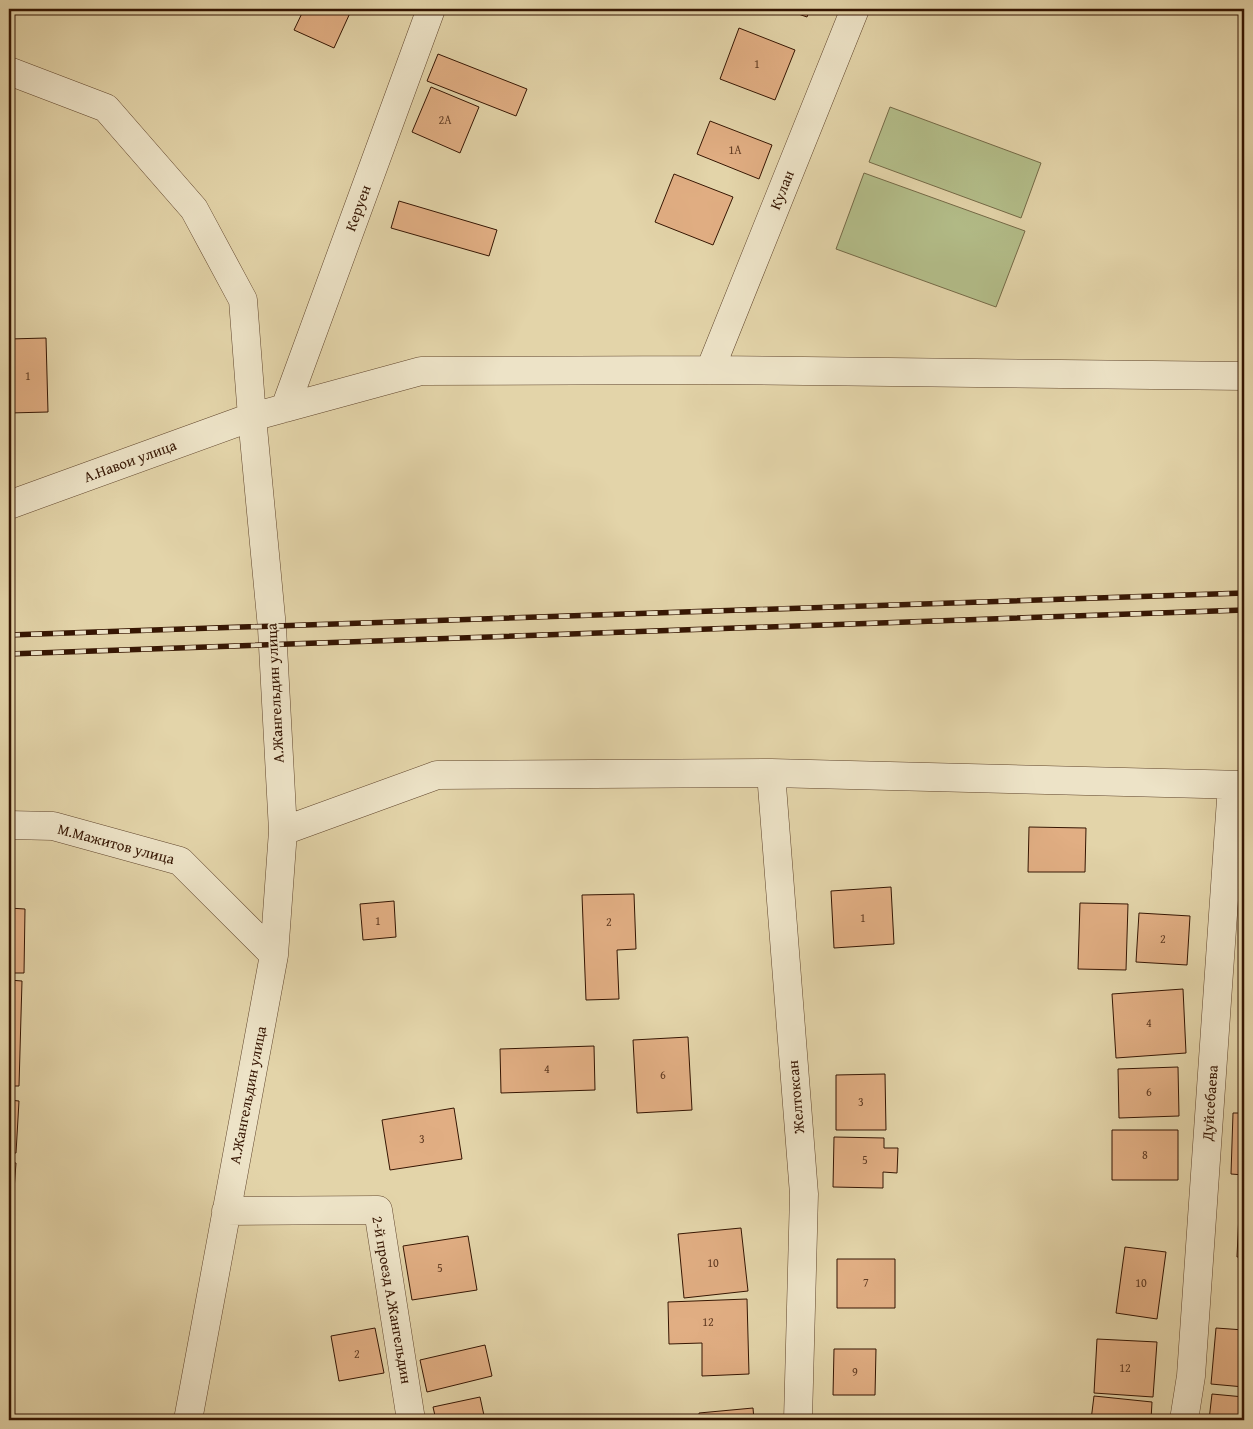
<svg xmlns="http://www.w3.org/2000/svg" width="1253" height="1429" font-family="'Gentium Book Plus',serif">
<rect width="100%" height="100%" fill="#e3d4a9"/>
<filter id="stains"><feTurbulence type="fractalNoise" baseFrequency=".004" numOctaves="4"/><feColorMatrix values="0 0 0 0 .2 0 0 0 0 .09 0 0 0 0 .02 0 0 0 .5 -.17"/></filter>
<radialGradient id="worn" r=".72"><stop offset=".6" stop-color="#630" stop-opacity="0"/><stop offset="1" stop-color="#630" stop-opacity=".3"/></radialGradient>
<!-- green -->
<path fill="#b3bd89" stroke="#746946" d="M890,107L1041,163L1021,218L869,162Z
M864,173L1025,231L996,307L836,249Z"/>
<!-- building -->
<path fill="#e1ae83" stroke="#351502" d="M304,9H341L350,13L334,48L294,30Z
M784,9H810L807,17Z
M739,28L795,50L775,100L720,79Z
M438,54L527,89L516,116L427,81Z
M431,87L479,107L460,153L412,132Z
M710,121L772,145L759,179L697,154Z
M674,174L733,197L713,245L655,222Z
M399,201L497,230L489,256L391,228Z
M46,338L48,412L9,413V339Z
M1029,827L1086,828L1085,872H1028Z
M891,887L894,944L834,948L831,891Z
M634,894L636,949L617,950L619,999L586,1000L582,895Z
M394,901L396,937L363,940L360,904Z
M1080,903L1128,904L1126,970L1078,969Z
M9,908L25,909L24,973H9Z
M1139,913L1190,916L1187,965L1136,962Z
M9,980L22,981L19,1086H9Z
M1183,989L1186,1053L1116,1058L1112,994Z
M1242,1004H1244V1074L1239,1073Z
M688,1037L692,1110L637,1113L633,1040Z
M594,1046L595,1090L501,1093L500,1049Z
M1178,1067L1179,1116L1119,1118L1118,1069Z
M885,1074L886,1130H836V1075Z
M9,1100L19,1101L16,1153H9Z
M454,1108L462,1159L390,1170L382,1120Z
M1233,1113H1244V1175L1231,1174Z
M1112,1130H1178V1180H1112Z
M834,1137L884,1138V1148H898L897,1173L883,1172V1188L833,1187Z
M9,1162L16,1163L12,1217L9,1216Z
M1239,1213L1244,1214V1257H1237Z
M741,1228L748,1291L684,1298L678,1234Z
M468,1236L477,1290L412,1300L403,1246Z
M1125,1247L1166,1252L1157,1319L1116,1313Z
M837,1259H895V1308H837Z
M747,1299L749,1374L702,1376V1343L669,1344L668,1302Z
M375,1328L384,1373L339,1381L331,1336Z
M1216,1328L1244,1330V1387L1211,1384Z
M1097,1339L1157,1342L1153,1397L1094,1393Z
M485,1345L492,1376L427,1392L420,1360Z
M834,1349H876L875,1395H833Z
M1212,1394L1244,1397V1420H1209Z
M1094,1396L1152,1402L1151,1420H1091Z
M480,1397L485,1420H436L433,1407Z
M753,1408L754,1420H699V1413Z"/>
<g fill="none" stroke-linecap="round" stroke-linejoin="round">
<!-- minor casing -->
<g stroke="#60452c" stroke-width="29">
<path id="minor" d="M9,71L106,108L194,209L243,300L252,417L272,628L283,831L274,955L188,1420
M710,370L855,9
M285,408L431,9
M9,505L252,417L421,371L710,370L1244,376
M771,773L804,1194L798,1420
M9,825L53,826L180,861L274,955
M283,831L437,775L771,773L1244,785
M226,1211L378,1210L411,1420
M1184,1420L1191,1376L1232,785"/>
</g>
<!-- minor -->
<use href="#minor" stroke="#ede3c7" stroke-width="28"/>
<!-- rail casing -->
<g stroke="#351502" stroke-width="5.5">
<path id="rail" d="M9,635L1244,593
M9,654L1244,610"/>
</g>
<!-- rail -->
<use href="#rail" stroke="#ede3c7" stroke-width="4" stroke-dasharray="11" stroke-linecap="butt"/>
</g>
<g text-anchor="middle" stroke-width="4" stroke-linejoin="round" paint-order="stroke">
<!-- number labels -->
<g font-size="12" fill="#603b22">
<text x="757" y="68">1</text>
<text x="445" y="124">2А</text>
<text x="735" y="154">1А</text>
<text x="28" y="380">1</text>
<text x="863" y="922">1</text>
<text x="378" y="925">1</text>
<text x="609" y="926">2</text>
<text x="1163" y="943">2</text>
<text x="1149" y="1027">4</text>
<text x="547" y="1073">4</text>
<text x="663" y="1079">6</text>
<text x="1149" y="1096">6</text>
<text x="861" y="1106">3</text>
<text x="422" y="1143">3</text>
<text x="1145" y="1159">8</text>
<text x="865" y="1164">5</text>
<text x="713" y="1267">10</text>
<text x="440" y="1272">5</text>
<text x="866" y="1287">7</text>
<text x="1141" y="1287">10</text>
<text x="708" y="1326">12</text>
<text x="357" y="1358">2</text>
<text x="1125" y="1372">12</text>
<text x="855" y="1376">9</text>
</g>
<!-- street labels -->
<g font-size="15" fill="#351502" stroke="#ede3c7">
<text transform="translate(782 190) rotate(-68)" y="5">Кулан</text>
<text transform="translate(358 208) rotate(-70)" y="5">Керуен</text>
<text transform="translate(130 461) rotate(-20)" y="5">А.Навои улица</text>
<text transform="translate(275 693) rotate(-93)" y="5">А.Жангельдин улица</text>
<text transform="translate(116 844) rotate(15)" y="5">М.Мажитов улица</text>
<text transform="translate(248 1095) rotate(-79)" y="5">А.Жангельдин улица</text>
<text transform="translate(796 1097) rotate(-95)" y="5">Желтоксан</text>
<text transform="translate(1210 1103) rotate(-86)" y="5">Дуйсебаева</text>
<text transform="translate(392 1300) rotate(80)" y="5">2-й проезд А.Жангельдин</text>
</g>
</g>
<!-- margin -->
<rect width="1253" height="1429" fill="none" stroke="#e3d4a9" stroke-width="30"/>
<rect x="10" y="10" width="1233" height="1409" fill="none" stroke="#351502" stroke-width="2.5"/>
<rect x="15" y="15" width="1223" height="1399" fill="none" stroke="#351502"/>
<rect width="100%" height="100%" filter="url(#stains)"/>
<rect width="100%" height="100%" fill="url(#worn)"/>
</svg>
